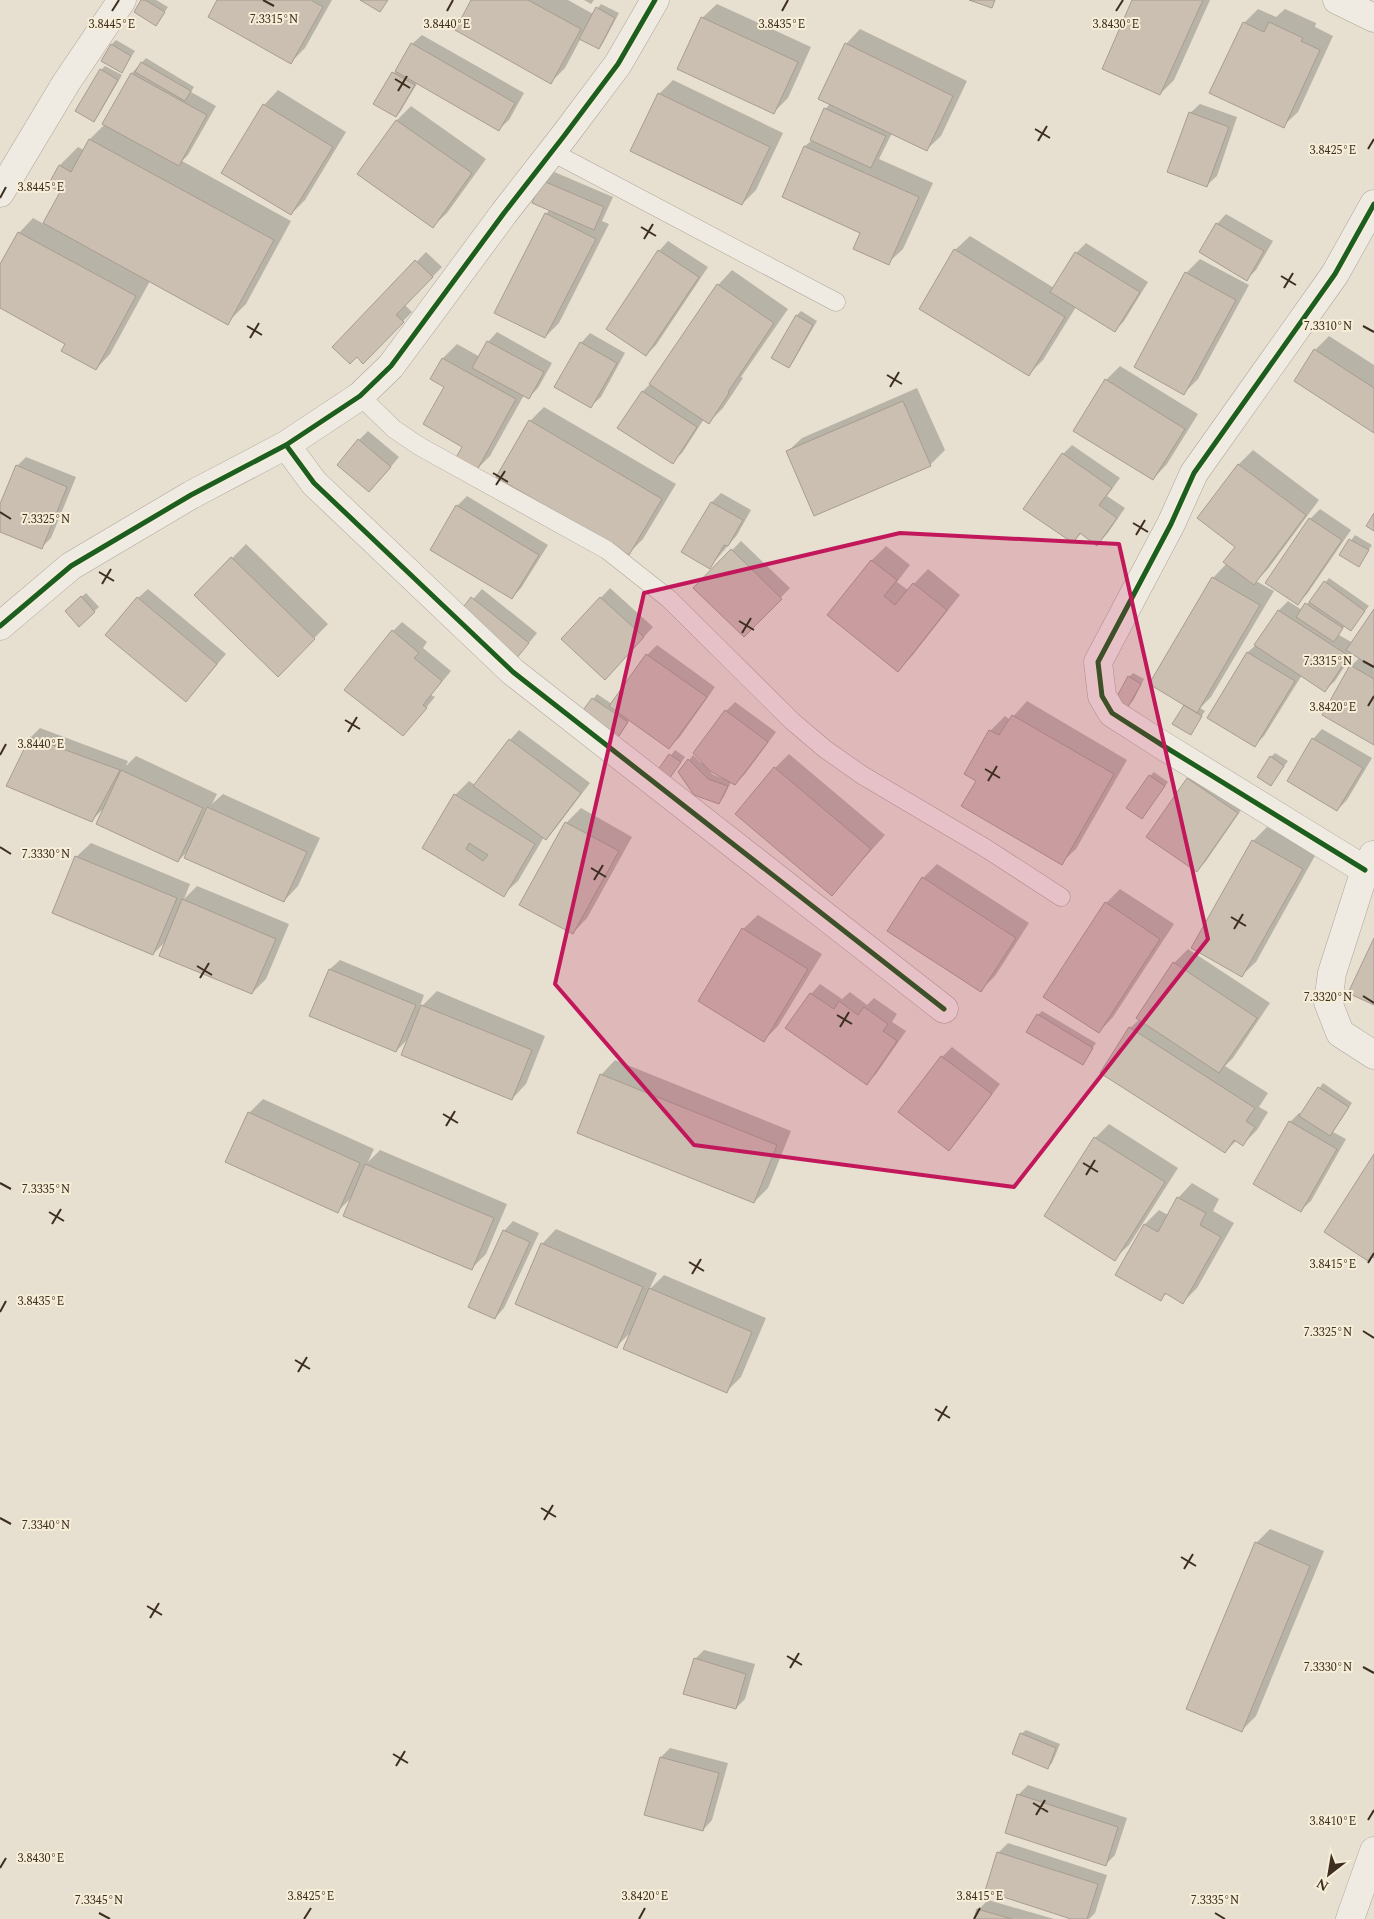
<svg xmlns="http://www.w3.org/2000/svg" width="1374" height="1919" font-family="Spectral,serif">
<rect width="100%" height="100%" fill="#e7e0d1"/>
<!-- shadow -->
<path fill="#0003" fill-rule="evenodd" d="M143,0H156L168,7L156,24Z
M219,0H332L305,48L291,62Z
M473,0H568L593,14L601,4L619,13L603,43L599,48L581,38L565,68L551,82Z
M584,0H594L591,4Z
M1134,0H1210L1174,80L1160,94Z
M717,4L811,47L788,98L774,112L702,18Z
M1258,9L1276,17L1285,9L1316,23L1315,27L1333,36L1298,112L1283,126L1244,23Z
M860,29L967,81L941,136L926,150L892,133L879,159L933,183L903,249L888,263L862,232L783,196L805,146L812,140L825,109L830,104L846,44Z
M422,35L524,93L509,120L499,129L418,82L400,112L396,116L375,104L412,44Z
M116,40L135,51L121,72L112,44Z
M146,58L194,87L191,92L216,106L188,155L182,161L291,221L246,304L227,323L150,281L110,354L96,369L67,343L0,307V267L19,233L33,218L44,224L62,191L60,165L78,147L84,150L90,139L105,124L104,123L132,73Z
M105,66L122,75L98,116L93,120L101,70Z
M673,80L783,133L756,190L742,204L659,94Z
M278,90L346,132L305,200L291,214L223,172L264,105Z
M1200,104L1237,117L1217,176L1207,185L1190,113Z
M411,106L486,159L447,213L432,227L358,174L397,120Z
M552,171L613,197L602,221L609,224L559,323L545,337L546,214L550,209L533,202Z
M1226,214L1273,241L1256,270L1247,279L1217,224Z
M970,236L1054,288L1076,253L1086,243L1148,282L1124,321L1115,331L1076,307L1043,360L1029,374L920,308L955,250Z
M668,241L708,267L656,345L646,355L659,251Z
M426,252L442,267L405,305L412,312L363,362L357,355L333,347Z
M1200,259L1249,285L1198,379L1184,393L1186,273Z
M732,270L788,309L741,377L743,378L723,408L709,422L704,419L682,453L672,462L642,392L651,383L718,285Z
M801,311L817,321L793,362L789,367L773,358L797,315Z
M497,332L552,363L538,388L529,397L524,395L490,456L475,471L464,446L446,386L432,379L443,358L457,344L480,357L488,342Z
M590,333L625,353L601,397L591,406L581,343Z
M1329,336L1374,365V431L1315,350Z
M1120,366L1198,414L1167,464L1153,479L1106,380Z
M917,388L945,450L930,465L815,514L787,452L802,438Z
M544,407L676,484L643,539L629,553L530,421Z
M368,431L399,457L379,481L359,440Z
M1072,445L1120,478L1107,496L1125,508L1107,534L1097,544L1082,533L1072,542L1063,454Z
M1253,450L1319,500L1268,569L1256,581L1274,591L1211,697L1200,708L1205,711L1190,733L1185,706L1213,578L1227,563L1237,546L1199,517L1239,464Z
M26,457L76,477L51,538L41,548L0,531V507L17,466Z
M721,493L751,510L737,535L710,567L683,552L712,502Z
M467,496L548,545L521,588L512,598L431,549L457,506Z
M1320,509L1351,530L1307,594L1298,603L1267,582L1310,519Z
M1355,535L1372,545L1359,565L1341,555Z
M741,541L790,588L744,636L695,588Z
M246,544L328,624L278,675L196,595Z
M886,546L910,565L897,582L908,590L928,569L960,595L912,656L898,670L828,615L872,560Z
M1329,578L1369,606L1351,629L1345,625L1339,635L1353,643L1374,611V744L1351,666L1360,657L1353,653L1335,681L1325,690L1302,675L1264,736L1254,746L1208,717L1248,652L1257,644L1279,610L1288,601L1302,610Z
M610,588L653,627L615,668L563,639Z
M148,589L226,654L195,691L138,598Z
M482,589L537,633L524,649L460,614Z
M86,593L99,607L79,625L66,611Z
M402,622L427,642L423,648L451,671L431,695L435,697L403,735L393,631Z
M657,645L715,687L679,738L669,747L630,719L619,736L580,717L597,694L612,704L647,655Z
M1133,673L1144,679L1133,701L1128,705L1129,677Z
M1027,701L1127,760L1076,849L1061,863L978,780L990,731L1005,716L1010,720Z
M735,702L776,732L745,774L735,784L731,782L723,798L718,802L680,772L693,755L701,763L703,762L726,711ZM707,768L722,776L721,778L712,774Z
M40,728L128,761L126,766L136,756L217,794L212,804L223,794L320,838L298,886L284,901L189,850L178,861L104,808L92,820L31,737Z
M1322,729L1372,758L1347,800L1337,810L1313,739Z
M519,730L590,783L555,829L546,839L544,837L518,881L503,895L424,847L455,795L469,781L475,785L510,740Z
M675,750L685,757L667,781L657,774Z
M1275,753L1288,761L1270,785L1271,757Z
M789,754L885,835L832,894L775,768Z
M1198,769L1246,803L1206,861L1197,871L1148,837L1188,779Z
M1154,772L1168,782L1142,818L1150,776Z
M581,808L632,837L587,918L573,933L521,904L566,823Z
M1267,827L1316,854L1256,962L1241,976L1253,841Z
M91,843L190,884L184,899L197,886L289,924L266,979L252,993L167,940L153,954L76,857Z
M937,864L1029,923L995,976L981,990L923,878Z
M1120,889L1174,924L1113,1017L1099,1032L1106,903Z
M758,915L822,954L778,1026L764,1040L743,929Z
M1188,949L1270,1003L1233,1058L1225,1066L1268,1093L1259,1107L1268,1112L1257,1130L1243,1144L1237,1140L1225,1152L1130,1028L1140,1019L1174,963Z
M340,960L424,995L419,1009L437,991L545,1036L526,1084L512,1099L410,1037L396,1051L330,969Z
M820,984L842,999L850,992L867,1005L874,998L897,1014L892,1022L906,1031L876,1074L867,1083L811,994Z
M1042,1011L1096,1043L1082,1063L1038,1015Z
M952,1047L1000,1084L958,1140L949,1149L900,1112L942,1057Z
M615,1060L791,1131L768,1188L754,1202L601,1075Z
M1323,1083L1352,1103L1333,1132L1346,1139L1311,1201L1301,1210L1290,1122L1299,1113L1302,1114Z
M263,1099L374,1149L368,1162L380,1150L507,1204L486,1254L472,1268L352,1197L337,1212L249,1113Z
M1109,1124L1178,1168L1129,1245L1114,1259L1095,1138Z
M1192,1183L1219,1199L1213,1211L1234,1223L1197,1288L1183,1302L1167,1293L1161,1299L1117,1274L1145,1224L1159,1210L1168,1215L1178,1198Z
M513,1221L539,1233L504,1308L495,1318L504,1231Z
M556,1229L657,1273L649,1290L664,1275L766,1318L741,1377L727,1391L632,1331L617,1346L542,1244Z
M1270,1529L1324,1551L1256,1716L1242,1730L1256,1543Z
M704,1650L755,1664L745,1699L736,1708L695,1659Z
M1026,1730L1060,1744L1052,1763L1047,1768L1021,1734Z
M670,1748L728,1763L712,1820L703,1830L661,1757Z
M1028,1785L1127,1818L1115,1855L1106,1864L1018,1795Z
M1008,1843L1107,1875L1095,1913L1089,1919H1076L998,1853Z
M988,1900L1054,1919H976L978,1910Z"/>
<!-- building -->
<path fill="#cbbfb2" stroke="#a89c90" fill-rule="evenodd" d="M141,0H145L165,12L156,26L134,12Z
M217,0H311L323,7L291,64L208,17Z
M360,0H388L380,12Z
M471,0H528L581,29L551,84L455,30Z
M969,0H995L992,8Z
M1132,0H1203L1160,95L1102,69Z
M596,7L615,18L599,49L579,39Z
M701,17L798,62L774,114L677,69Z
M1243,22L1264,32L1269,22L1303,38L1301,41L1320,50L1284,128L1209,93Z
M411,43L515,103L499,131L395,71Z
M845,43L953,96L927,151L818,99Z
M111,44L131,56L122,73L101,61Z
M141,62L191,91L185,101L135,72Z
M100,69L118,80L94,122L75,111Z
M392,72L415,85L396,117L373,104Z
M131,73L207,115L179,166L102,124Z
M658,93L770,147L742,205L630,151Z
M263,104L333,147L291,215L221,173Z
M824,108L886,136L871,168L810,140Z
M1189,112L1229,127L1207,187L1167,172Z
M396,120L472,173L433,228L357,174Z
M89,139L274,240L228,325L43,223L60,192L48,185L59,165L71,172Z
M804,146L919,197L889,265L853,249L860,233L782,197Z
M541,180L604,207L594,230L532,203Z
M545,213L596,239L545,338L494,313Z
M1216,223L1264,251L1247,281L1199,252Z
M18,232L136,296L96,370L61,351L65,344L0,308V264Z
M954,249L1065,317L1029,376L919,309Z
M658,250L699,277L646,356L606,329Z
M1075,252L1140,292L1115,332L1050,292Z
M415,260L433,277L396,315L404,322L363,364L357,357L350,364L332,347Z
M1185,272L1236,300L1184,395L1134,367Z
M717,284L774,323L728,392L729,393L709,424L649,384Z
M796,315L813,325L789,368L771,358Z
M487,341L544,372L529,399L472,368Z
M580,342L617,363L591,408L554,387Z
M1314,349L1374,388V433L1294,381Z
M442,358L516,399L476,472L454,461L462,447L423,424L444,387L430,379Z
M1105,379L1185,429L1153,480L1073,431Z
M642,391L697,427L673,464L617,428Z
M903,401L931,466L814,516L786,451Z
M529,420L662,499L629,555L496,477Z
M358,439L391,467L369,492L337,465Z
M1062,453L1112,488L1099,505L1117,518L1097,546L1080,533L1073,543L1023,509Z
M1238,464L1306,515L1254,585L1223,562L1235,547L1197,518Z
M16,465L67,487L42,549L0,532V504Z
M711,502L743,520L728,546L724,545L710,569L681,552Z
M456,505L539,555L512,599L430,550Z
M1374,513V531L1366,526Z
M1309,518L1342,540L1298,605L1265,583Z
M1349,539L1369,550L1359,567L1339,555Z
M731,549L782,599L744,637L693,588Z
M231,557L315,639L278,677L194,595Z
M871,560L897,580L884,596L895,605L913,583L947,610L898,672L827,615Z
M1212,577L1260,605L1197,713L1149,684Z
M1324,581L1365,611L1351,631L1309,602Z
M81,596L95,612L79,627L65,611Z
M137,597L217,664L186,702L105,635Z
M471,597L529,643L515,660L458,614Z
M600,597L644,637L605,680L561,639Z
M1305,603L1343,628L1334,642L1296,617Z
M1374,609V668L1346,650Z
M1278,610L1349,656L1325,692L1254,645Z
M392,630L419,653L414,658L442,681L423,705L427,708L403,736L344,690Z
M1247,652L1295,681L1255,747L1207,718Z
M646,654L707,697L669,749L609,706Z
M1350,665L1374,679V745L1322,715Z
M1128,676L1141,684L1128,707L1115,700Z
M592,698L628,722L615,742L578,717Z
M1184,705L1202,716L1191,735L1172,724Z
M725,710L768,742L735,785L710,771L693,753Z
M1012,715L1114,774L1062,865L961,806L976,781L964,774L989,730L999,735Z
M30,737L120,770L92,822L6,786Z
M1312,738L1363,768L1337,811L1287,781Z
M509,739L581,793L546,840L473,786Z
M669,754L681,762L667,782L655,774Z
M1270,756L1284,766L1271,786L1257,777Z
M688,759L708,779L728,786L719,804L694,795L678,772Z
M774,767L871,849L832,896L735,814Z
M121,770L203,808L178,862L96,824Z
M1149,775L1165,786L1142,819L1126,808Z
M1187,778L1238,813L1197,872L1146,837Z
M454,794L535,844L504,897L422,848ZM469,843L488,855L483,861L466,849Z
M207,807L307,852L284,902L184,858Z
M565,822L619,851L573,934L519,905Z
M1252,840L1303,869L1242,977L1191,948Z
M75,856L177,898L153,955L52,913Z
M922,877L1016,938L981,992L887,931Z
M182,899L276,939L252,994L159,956Z
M1105,902L1160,939L1099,1033L1043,997Z
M742,928L808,969L764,1042L698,1001Z
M1374,938V1005L1348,993Z
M1173,962L1257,1018L1219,1073L1136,1018Z
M329,969L416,1005L396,1052L309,1016Z
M810,993L834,1009L839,1001L858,1015L864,1007L888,1024L883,1031L897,1041L867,1085L785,1028Z
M421,1005L532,1050L512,1100L401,1055Z
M1037,1014L1093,1048L1083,1065L1026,1032Z
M1129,1027L1255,1108L1246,1121L1255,1127L1243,1146L1234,1140L1225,1153L1100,1073Z
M941,1056L992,1094L949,1151L898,1112Z
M600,1074L777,1145L754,1203L577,1133Z
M1318,1087L1349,1107L1330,1136L1299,1116Z
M248,1112L360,1163L338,1213L225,1162Z
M1289,1121L1337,1149L1301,1212L1253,1184Z
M1094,1137L1165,1182L1115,1261L1044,1216Z
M1374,1154V1258L1371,1256L1368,1261L1324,1232Z
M365,1164L494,1218L472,1270L343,1216Z
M1177,1197L1206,1213L1200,1225L1221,1237L1183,1304L1165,1293L1161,1301L1115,1275L1144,1224L1158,1232Z
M503,1230L530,1242L495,1319L468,1307Z
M541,1243L643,1287L617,1348L515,1304Z
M649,1288L752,1332L727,1393L623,1349Z
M1255,1542L1310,1566L1242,1732L1186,1709Z
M694,1658L746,1674L736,1709L683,1694Z
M1020,1733L1056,1748L1048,1769L1012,1754Z
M660,1757L719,1773L703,1831L644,1815Z
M1017,1794L1118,1827L1106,1866L1005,1833Z
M997,1852L1098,1884L1087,1919H1071L985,1891Z
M977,1909L1012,1919H974Z"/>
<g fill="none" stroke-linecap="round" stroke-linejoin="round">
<!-- service casing -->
<g stroke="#ada599" stroke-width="19">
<path id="service" d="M552,152L836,302
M360,396L394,429L419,446L607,550L669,599L792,721L825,749L862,775L987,849L1061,897"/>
</g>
<!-- minor casing -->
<g stroke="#ada599" stroke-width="29">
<path id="minor" d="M1337,0L1374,18
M0,193L66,83L122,0
M286,445L314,483L513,672L944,1009
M0,626L71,566L191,495L286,445L360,396L391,366L504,213L564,136L618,64L655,0
M1373,855L1365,870L1332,973L1328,1002L1340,1033L1374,1055
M1365,870L1162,745L1112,713L1102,696L1098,662L1171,524L1194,473L1335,274L1374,204
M1350,1919L1374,1851"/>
</g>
<!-- service -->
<use href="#service" stroke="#efebe3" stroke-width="18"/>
<!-- minor -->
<use href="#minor" stroke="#efebe3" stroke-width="28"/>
<!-- cycleway casing -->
<g stroke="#f7eed8" stroke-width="8">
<path id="cycleway" d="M286,445L314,483L513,672L944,1009
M0,626L71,566L191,495L286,445L360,396L391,366L504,213L564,136L618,64L655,0
M1365,870L1162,745L1112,713L1102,696L1098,662L1171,524L1194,473L1335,274L1374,204"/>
</g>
<!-- cycleway -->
<use href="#cycleway" stroke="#1b5e20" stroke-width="5"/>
</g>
<!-- marked area -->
<path fill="#c2185b" fill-opacity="0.2" stroke="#c2185b" stroke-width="4" stroke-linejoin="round" d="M900,533L1119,544L1208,939L1014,1187L694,1145L555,984L644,593Z"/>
<!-- ticks -->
<path fill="none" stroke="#3d2e20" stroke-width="2" d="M263,0L274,6M112,11L119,0M447,11L453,0M782,11L788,0M1116,11L1123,0M395,79L410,88M398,91L407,76M1035,129L1050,138M1038,141L1047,126M1368,149L1374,139M0,198L6,187M641,227L656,236M644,239L653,224M1281,276L1296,285M1284,288L1293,273M247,326L262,335M1363,326L1374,332M250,338L259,323M887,375L902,384M890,387L899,372M493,473L508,482M496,485L505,471M0,512L11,519M1133,523L1148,532M1136,535L1145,520M99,572L114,581M102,584L111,569M739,621L754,630M742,633L751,618M1363,661L1374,667M1368,706L1374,696M345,720L360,729M348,732L357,717M0,755L6,744M985,769L1000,778M988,781L997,766M0,847L11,854M591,868L606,877M594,880L603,865M1231,917L1246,926M1234,929L1243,914M197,966L212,975M200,978L209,963M1363,996L1374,1003M837,1015L852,1024M840,1027L849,1012M443,1114L458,1123M446,1126L455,1111M1083,1163L1098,1172M1086,1175L1095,1160M0,1183L11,1189M49,1212L64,1221M52,1224L61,1209M689,1262L704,1271M1368,1263L1374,1253M692,1274L701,1259M0,1312L6,1301M1363,1331L1374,1338M295,1360L310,1369M298,1372L307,1357M935,1409L950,1418M938,1421L947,1406M541,1508L556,1517M0,1518L11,1524M544,1520L553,1505M1181,1557L1196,1566M1184,1569L1193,1554M147,1606L162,1615M150,1618L159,1603M787,1656L802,1665M1363,1667L1374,1673M790,1668L799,1653M393,1754L408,1763M396,1766L405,1751M1033,1803L1048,1812M1036,1815L1045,1800M1368,1820L1374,1810M0,1868L6,1858M99,1913L110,1919M1215,1913L1225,1919M304,1919L311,1908M639,1919L645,1908M974,1919L980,1908"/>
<g font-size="12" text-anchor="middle" fill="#3d2e20" stroke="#f7eed8" stroke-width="4" stroke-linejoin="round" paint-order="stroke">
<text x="274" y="23">7.3315°N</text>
<text x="112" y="28">3.8445°E</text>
<text x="782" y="28">3.8435°E</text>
<text x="447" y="28">3.8440°E</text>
<text x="1116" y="28">3.8430°E</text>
<text x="1333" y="154">3.8425°E</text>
<text x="41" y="191">3.8445°E</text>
<text x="1328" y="330">7.3310°N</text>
<text x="46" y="523">7.3325°N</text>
<text x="1328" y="665">7.3315°N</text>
<text x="1333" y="711">3.8420°E</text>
<text x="41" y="748">3.8440°E</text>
<text x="46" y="858">7.3330°N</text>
<text x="1328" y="1001">7.3320°N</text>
<text x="46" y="1193">7.3335°N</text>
<text x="1333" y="1268">3.8415°E</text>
<text x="41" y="1305">3.8435°E</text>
<text x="1328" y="1336">7.3325°N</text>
<text x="46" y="1529">7.3340°N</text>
<text x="1328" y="1671">7.3330°N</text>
<text x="1333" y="1825">3.8410°E</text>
<text x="41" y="1862">3.8430°E</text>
<text x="311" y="1900">3.8425°E</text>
<text x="645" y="1900">3.8420°E</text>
<text x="980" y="1900">3.8415°E</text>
<text x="99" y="1904">7.3345°N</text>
<text x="1215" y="1904">7.3335°N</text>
</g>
<!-- north arrow -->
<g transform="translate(1329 1874) rotate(211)" stroke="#f7eed8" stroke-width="4" paint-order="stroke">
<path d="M0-4L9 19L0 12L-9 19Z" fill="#3d2e20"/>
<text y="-8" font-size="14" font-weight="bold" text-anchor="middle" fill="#3d2e20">N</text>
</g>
</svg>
